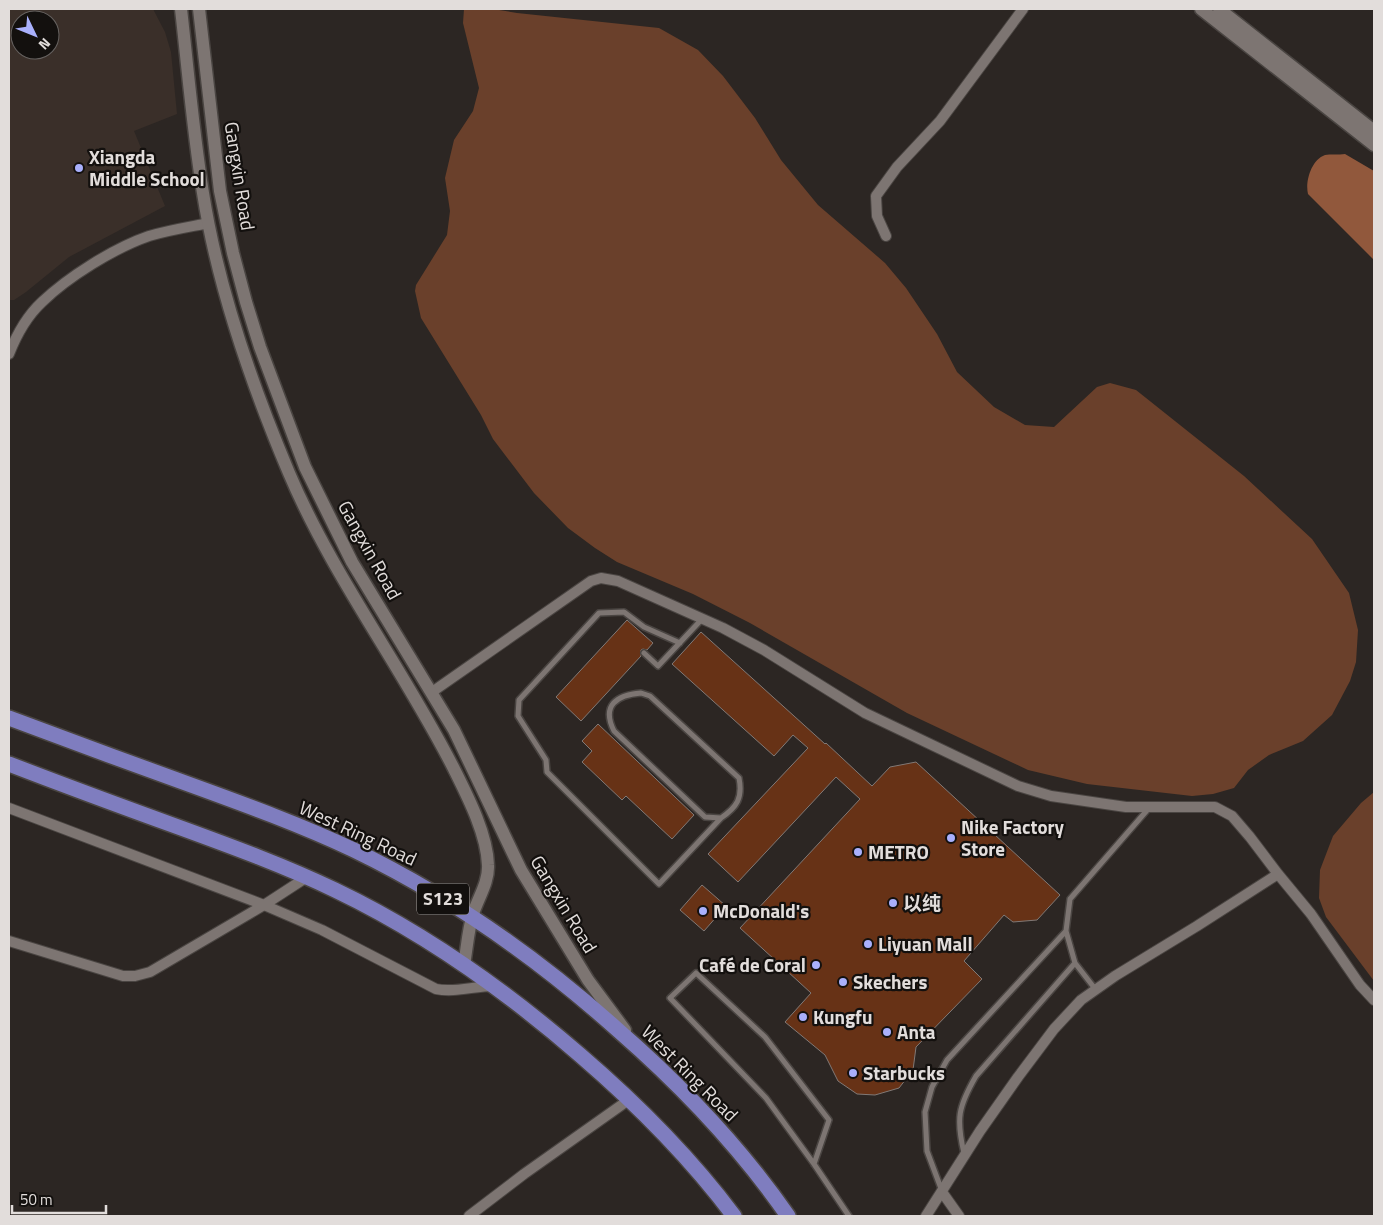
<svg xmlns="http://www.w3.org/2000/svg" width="1383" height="1225" font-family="'Titillium Web','Noto Sans SC',sans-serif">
<rect width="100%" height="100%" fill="#2c2623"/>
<!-- built -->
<path fill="#3a2f29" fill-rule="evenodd" d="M9,9H153L165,32L171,52L177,114L134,131L165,206L69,257L26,292L14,300H9ZM20,20H50V50H20Z"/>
<!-- green -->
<path fill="#6a402b" d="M464,9H493L517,13L659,28L698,50L723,76L755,118L781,160L818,205L885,263L906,288L937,334L957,372L994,407L1025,425L1054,427L1097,387L1110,383L1136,390L1244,476L1312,539L1349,593L1358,630L1356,662L1350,681L1332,715L1303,741L1269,755L1248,770L1234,788L1213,794L1192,796L1087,784L1028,770L907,713L750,623L693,594L617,562L595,548L568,528L534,493L493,439L481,415L421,318L415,291L416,285L447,235L450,211L445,178L454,140L473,111L479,88L463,23Z
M1374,792V981L1326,917L1319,898L1320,870L1333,836L1361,803Z"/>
<!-- water -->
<path fill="#91583c" d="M1345,154L1374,171V260L1308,194C1305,182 1311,160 1325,155C1330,154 1339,155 1345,154Z"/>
<!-- building -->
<path fill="#673216" stroke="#817976" d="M627,620L653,643L647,650L643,649L641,650V656L581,721L556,697Z
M701,632L825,744L826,743L872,786L890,767L916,762L1060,895L1037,920L1013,922L1004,915L964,961L982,979L916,1047L913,1070L899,1088L875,1095L857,1094L838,1081L825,1055L785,1022L811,993L740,928L860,799L836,777L738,882L708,854L808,748L793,735L774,756L672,664Z
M598,724L694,815L672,839L626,796L622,800L582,762L592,751L582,741Z
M702,885L726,906L704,931L680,910Z"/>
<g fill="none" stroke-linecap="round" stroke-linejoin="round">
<!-- service casing -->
<g stroke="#4a4542" stroke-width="8">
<path id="service" d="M680,643L644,627L624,612L599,613L519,700L518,716L546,760L547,772L659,884L721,818
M644,653L658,666L702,619
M641,693L650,696L739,778C743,798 737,807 721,818L705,817L614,731C601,705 617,695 641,693Z
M1096,990L1075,963L1066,931L1070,899L1149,808
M964,1153C956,1119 958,1107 976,1076L1075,963
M814,1164L829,1120L765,1037L696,973L670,998L766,1098L814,1164L849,1216
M942,1191L927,1151L925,1112L932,1087L947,1060L1066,931"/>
</g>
<!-- minor casing -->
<g stroke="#4a4542" stroke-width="12">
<path id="minor" d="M886,236L877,216L876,196L897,167L940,121L1023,9
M9,354C16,336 28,315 42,302C68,277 114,248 149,236C169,230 189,227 209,223
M432,692L591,581L601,578L618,581L723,628L764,650L865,713L1018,786L1051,796L1126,807H1215L1232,816L1250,837L1278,874L1311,914L1360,985L1374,1000
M9,808L264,905L322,930L436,989C455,993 474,986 494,986
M9,941L123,976H135L150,972L264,905L307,877
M942,1192L959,1216
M469,1216L524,1174L630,1099
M926,1216L980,1131L1018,1077L1054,1029L1081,1000L1115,976L1197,926L1278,874"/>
</g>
<!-- tertiary casing -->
<g stroke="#4a4542" stroke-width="15">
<path id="tertiary" d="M181,9C188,70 193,132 203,193C218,289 251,383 289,473C333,577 403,668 454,769C468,797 487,834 488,865C489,882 478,898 473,914C468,930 467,948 464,965
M199,9L220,191L233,253L246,302L260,347L305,467L352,562L454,730L521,870L588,980L625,1030
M1201,9L1374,145
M1219,9L1374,131"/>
</g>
<!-- primary casing -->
<g stroke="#4a4542" stroke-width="18">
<path id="primary" d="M9,718C70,741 130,763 191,785C246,805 301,825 354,850C451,897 539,959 619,1031C682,1086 740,1147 788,1216
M9,764C66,786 123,807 181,828C233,847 285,866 335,890C425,933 505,990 580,1055C637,1104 689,1156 734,1216"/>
</g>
<!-- service -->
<use href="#service" stroke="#7d7572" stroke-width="5"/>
<!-- minor -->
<use href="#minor" stroke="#7d7572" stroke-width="10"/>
<!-- tertiary -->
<use href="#tertiary" stroke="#7d7572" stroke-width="12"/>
<!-- primary -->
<use href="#primary" stroke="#7f7dbf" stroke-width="15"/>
</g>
<!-- markers -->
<g fill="#a9b0fc" stroke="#13100e" stroke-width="2">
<circle cx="79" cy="168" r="5"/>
<circle cx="951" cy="838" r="5"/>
<circle cx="858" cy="852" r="5"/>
<circle cx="893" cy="903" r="5"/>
<circle cx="703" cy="911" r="5"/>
<circle cx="868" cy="944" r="5"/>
<circle cx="816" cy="965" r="5"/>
<circle cx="843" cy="982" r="5"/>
<circle cx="803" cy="1017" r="5"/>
<circle cx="887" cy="1032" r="5"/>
<circle cx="853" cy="1073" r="5"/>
</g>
<g text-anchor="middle" stroke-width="4.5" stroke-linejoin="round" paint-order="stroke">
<!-- shield labels -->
<rect fill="#13100e" stroke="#a4a09e" stroke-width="1" x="417" y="883.5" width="52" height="31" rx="4"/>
<g font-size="18" font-weight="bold" fill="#e2dddb">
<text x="443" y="905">S123</text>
</g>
<!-- poi labels -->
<g font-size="19" font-weight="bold" fill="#e2dddb" stroke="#13100e" text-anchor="start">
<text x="89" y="164">Xiangda<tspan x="89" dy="22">Middle School</tspan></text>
<text x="961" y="834">Nike Factory<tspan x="961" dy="22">Store</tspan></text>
<text x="868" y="859">METRO</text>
<text x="903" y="910">以纯</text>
<text x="713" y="918">McDonald's</text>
<text x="878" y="951">Liyuan Mall</text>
<text x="806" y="972" text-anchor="end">Café de Coral</text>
<text x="853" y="989">Skechers</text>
<text x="813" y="1024">Kungfu</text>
<text x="897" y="1039">Anta</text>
<text x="863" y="1080">Starbucks</text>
</g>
<!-- street labels -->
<g font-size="19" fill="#e2dddb" stroke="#13100e">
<text transform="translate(240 176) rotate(81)" y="7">Gangxin Road</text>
<text transform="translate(370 550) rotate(61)" y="7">Gangxin Road</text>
<text transform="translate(358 833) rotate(25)" y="7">West Ring Road</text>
<text transform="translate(564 904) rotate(59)" y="7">Gangxin Road</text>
<text transform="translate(690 1073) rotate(45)" y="7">West Ring Road</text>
</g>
</g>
<!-- border -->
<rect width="1383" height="1225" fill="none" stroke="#e2dddb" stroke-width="20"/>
<!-- north arrow -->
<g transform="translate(35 35) rotate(133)"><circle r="24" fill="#13100e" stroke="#666260"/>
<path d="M0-4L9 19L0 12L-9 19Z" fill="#a9b0fc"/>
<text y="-8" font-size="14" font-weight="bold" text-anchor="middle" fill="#e2dddb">N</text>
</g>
<!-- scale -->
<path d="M12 1205v8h94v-8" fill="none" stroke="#e2dddb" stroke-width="2.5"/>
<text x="20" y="1205" font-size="15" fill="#e2dddb" stroke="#13100e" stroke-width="4" paint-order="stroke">50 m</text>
</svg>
